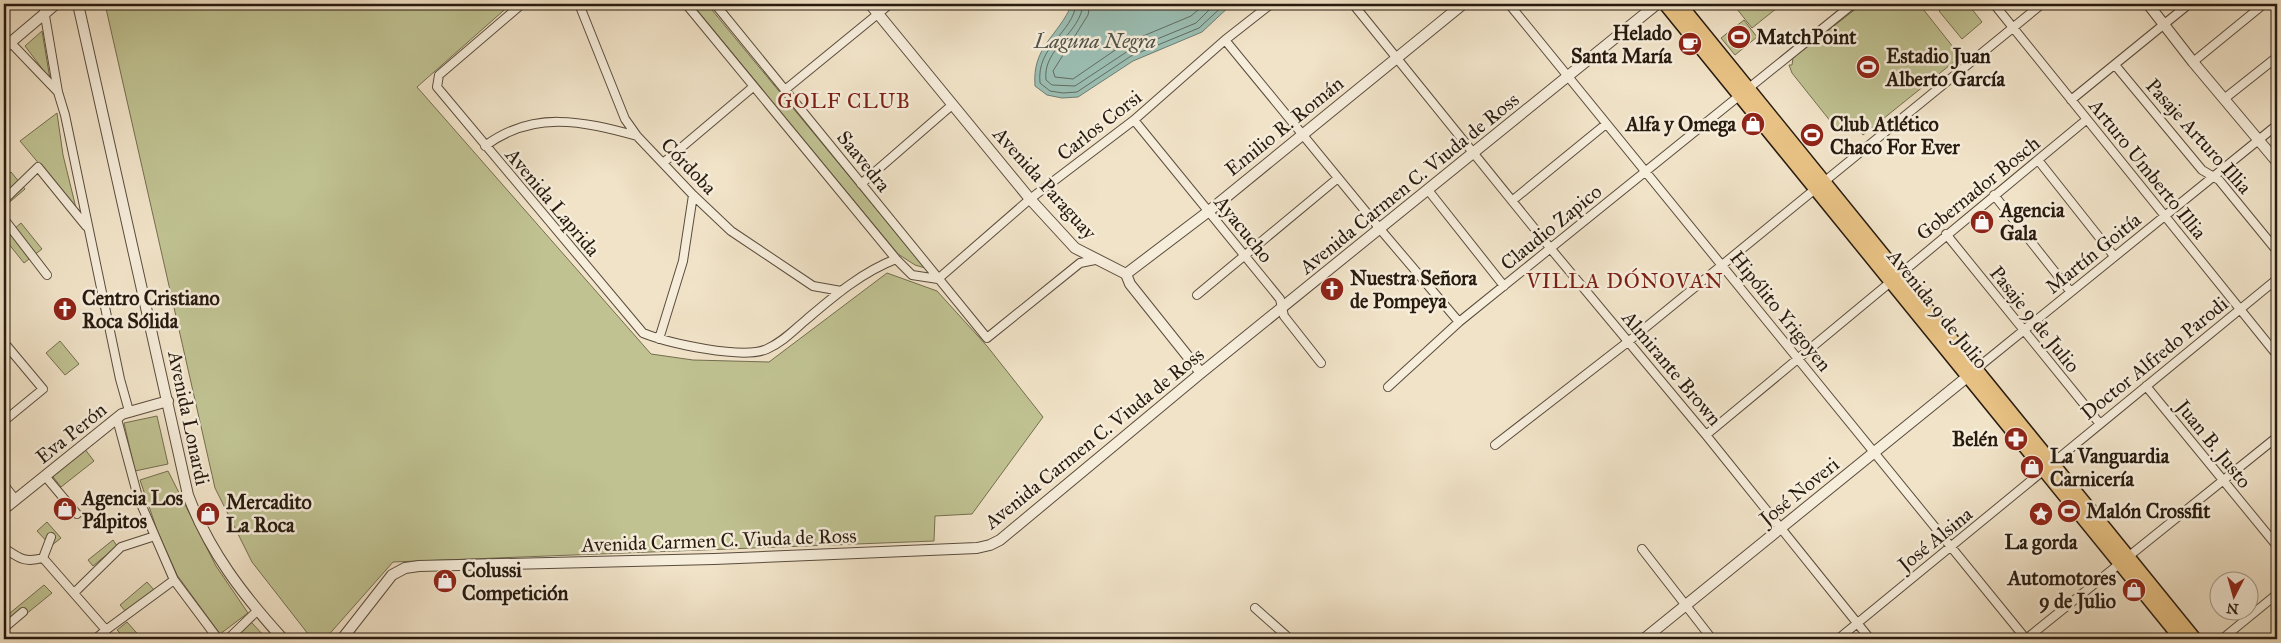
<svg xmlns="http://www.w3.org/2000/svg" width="2281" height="643" font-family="'IM FELL Great Primer',serif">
<rect width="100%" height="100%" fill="#f1e3c8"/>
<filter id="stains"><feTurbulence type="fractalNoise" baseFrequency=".004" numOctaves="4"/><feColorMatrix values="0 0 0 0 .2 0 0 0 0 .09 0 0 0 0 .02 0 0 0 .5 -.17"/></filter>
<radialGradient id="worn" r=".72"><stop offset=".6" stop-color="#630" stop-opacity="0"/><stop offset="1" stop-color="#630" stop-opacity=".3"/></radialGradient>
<!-- green -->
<path fill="#c0c292" stroke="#746e50" d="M105,4H511L417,87L651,354L693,360L769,362L887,273L937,291L987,346L1043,417L972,514L935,516L934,541L393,562L325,639H312L252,562L215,488Z
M692,4H707L925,268L915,265L898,254Z
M1733,4H1782L1752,28Z
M1862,4H1929L1923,9L1957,52L1955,61L1863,135L1853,122L1839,132L1792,73L1789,65H1792L1793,58Z
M1948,4H1968L1982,22L1962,39L1939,11Z
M1744,20L1757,37L1735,55L1721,38Z
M42,31L50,79L25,46Z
M57,113L63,155L76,208L20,141Z
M11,172L25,189L4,207V178Z
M21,223L42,249L24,263L4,238Z
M60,341L79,364L65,375L46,353Z
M157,416L168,464L135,471L124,423Z
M84,448L94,461L61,487L50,473Z
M168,471L216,566L248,613L220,634L177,575L157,530L140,480Z
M47,522L61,538L51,546L37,531Z
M113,540L117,546L93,566L88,560Z
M147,582L155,591L128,614L120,605Z
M44,585L52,593L4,632V618Z
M127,622L142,639H126L117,630Z
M251,622L267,639H230Z"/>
<!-- water -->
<path fill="#9bbeb3" stroke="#6d7c71" d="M1072,4H1232L1202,32L1133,61L1078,97L1062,98L1047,95L1035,86C1032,46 1058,37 1072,4Z"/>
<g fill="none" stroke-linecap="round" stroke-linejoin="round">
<!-- shore -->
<path stroke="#616c61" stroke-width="1" d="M1076,4C1073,33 1036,46 1040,83L1050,91L1063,93L1077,92L1131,56L1199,28L1225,4
M1083,4C1081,33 1042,49 1046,80L1052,85L1075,86L1128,51L1196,23L1215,4
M1090,4L1088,15L1053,71L1055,77L1073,79L1124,44L1191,16L1205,4"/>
<!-- minor casing -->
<g stroke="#5a4c3d" stroke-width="10">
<path id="minor" d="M43,4L58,92
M522,4L439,75L437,87L643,333C668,343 743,360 767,349C783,342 794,330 807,319C834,296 862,272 896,259
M579,4L625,119L637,136L693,195L731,231L813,286L841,291
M686,4L896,259L912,275L938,279
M715,4L987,338L1080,263L1095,260
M1353,4L1551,249L1706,435L1870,639
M1509,4L2026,639
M1994,4L2277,355
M1225,40L1380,229L1459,322
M11,43L58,92L65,115L120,379L129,411
M2193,62L2264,4
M2115,65L2202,170L2219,180L2277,251
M786,89L890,4
M2224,99L2277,57
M2071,100L2189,4
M1134,120L1280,299L1284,316L1321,363
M485,146C533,110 583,121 637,136
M2038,160L2114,256
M663,163L753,87
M861,184L952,105
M1428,190L1504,286
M1994,195L2070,291
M4,200L38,167L86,226
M1513,200L1606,124
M4,219L47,275
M1946,234L2100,424
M938,279L1030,199L1134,120L1225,40L1271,4
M1197,295L1338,178
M659,339L683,261L693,195
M1976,369L2277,125
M2146,386L2277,546
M1388,387L1459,322L1853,4
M117,419L138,497L174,580L218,639
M4,421L43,389L7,346
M1706,435L2086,120
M1495,445L1629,341L2042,4
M45,476L77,514
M4,485L15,499
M4,548C19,558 24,563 43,558L106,630L95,639
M1642,549L1712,639
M43,558L51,537
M75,592L121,547L155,536
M1255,608L1290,639
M4,628L23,612
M106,630L174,580
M228,639L257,611
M1838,639L2277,279
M2026,639L2277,437
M2222,639L2277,594"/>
</g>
<!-- tertiary casing -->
<g stroke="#5a4c3d" stroke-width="12">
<path id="tertiary" d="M78,4L188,495C209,551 243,595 283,639
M870,4L1030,199L1075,248L1126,274L1130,284L1201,373
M2148,4L2193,62L2277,162
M4,48L56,4
M1126,274L1209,211L1463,4
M4,509L122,414L168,401
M342,639L392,575L405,568L419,566L714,559L977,548L990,545L1000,540L1201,373L1657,4
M1644,639L1972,373"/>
</g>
<!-- primary casing -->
<g stroke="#271a0f" stroke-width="15">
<path id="primary" d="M1665,4L2181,639
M1680,4L2195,639"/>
</g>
<!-- minor -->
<use href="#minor" stroke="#f6eddb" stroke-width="8"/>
<!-- tertiary -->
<use href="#tertiary" stroke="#f6eddb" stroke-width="10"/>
<!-- primary -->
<use href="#primary" stroke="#e8c284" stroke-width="12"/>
</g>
<!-- icons -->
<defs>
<g id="stadium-disc" transform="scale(1.25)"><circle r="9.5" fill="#8f2418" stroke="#f6eddb"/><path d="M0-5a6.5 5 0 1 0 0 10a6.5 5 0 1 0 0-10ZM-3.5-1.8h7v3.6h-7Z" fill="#fff"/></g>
<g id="cafe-disc" transform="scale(1.25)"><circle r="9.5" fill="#8f2418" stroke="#f6eddb"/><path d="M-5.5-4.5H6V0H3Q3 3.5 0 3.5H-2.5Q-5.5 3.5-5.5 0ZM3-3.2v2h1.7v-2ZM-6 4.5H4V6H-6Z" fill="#fff"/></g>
<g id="shop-disc" transform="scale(1.25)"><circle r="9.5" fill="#8f2418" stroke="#f6eddb"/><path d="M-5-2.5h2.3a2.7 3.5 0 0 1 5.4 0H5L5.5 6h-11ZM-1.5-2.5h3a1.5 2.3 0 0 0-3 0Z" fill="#fff"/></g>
<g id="church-disc" transform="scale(1.25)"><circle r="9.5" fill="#8f2418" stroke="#f6eddb"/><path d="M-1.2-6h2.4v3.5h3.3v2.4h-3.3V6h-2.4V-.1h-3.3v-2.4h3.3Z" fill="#fff"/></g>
<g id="pharmacy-disc" transform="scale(1.25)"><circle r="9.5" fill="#8f2418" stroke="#f6eddb"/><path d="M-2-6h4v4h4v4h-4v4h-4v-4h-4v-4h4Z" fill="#fff"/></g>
<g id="sight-disc" transform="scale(1.25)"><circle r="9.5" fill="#8f2418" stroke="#f6eddb"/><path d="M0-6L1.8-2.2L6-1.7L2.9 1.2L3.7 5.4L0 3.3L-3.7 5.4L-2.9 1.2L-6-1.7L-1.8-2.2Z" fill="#fff"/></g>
</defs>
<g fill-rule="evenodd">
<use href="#stadium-disc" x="1739" y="37"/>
<use href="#cafe-disc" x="1690" y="44"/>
<use href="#stadium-disc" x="1868" y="67"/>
<use href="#shop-disc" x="1753" y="124"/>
<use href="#stadium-disc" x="1812" y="135"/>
<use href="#shop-disc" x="1982" y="222"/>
<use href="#church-disc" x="1332" y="289"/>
<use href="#church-disc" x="65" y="309"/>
<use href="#pharmacy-disc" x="2016" y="439"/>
<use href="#shop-disc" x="2032" y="467"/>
<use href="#shop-disc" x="65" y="509"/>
<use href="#stadium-disc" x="2069" y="511"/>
<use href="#shop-disc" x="208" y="514"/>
<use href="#sight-disc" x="2041" y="514"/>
<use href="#shop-disc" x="445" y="581"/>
<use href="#shop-disc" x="2134" y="590"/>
</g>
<g text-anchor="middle" stroke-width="5" stroke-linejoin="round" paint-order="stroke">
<!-- poi labels -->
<g font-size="20" font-weight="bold" fill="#271a0f" stroke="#f6eddb" text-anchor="start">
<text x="1672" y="40" text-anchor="end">Helado<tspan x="1672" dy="23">Santa María</tspan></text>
<text x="1756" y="44">MatchPoint</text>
<text x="1886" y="63">Estadio Juan<tspan x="1886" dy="23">Alberto García</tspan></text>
<text x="1736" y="131" text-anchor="end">Alfa y Omega</text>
<text x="1830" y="131">Club Atlético<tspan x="1830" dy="23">Chaco For Ever</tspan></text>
<text x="2000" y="217">Agencia<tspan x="2000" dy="23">Gala</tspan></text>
<text x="1350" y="285">Nuestra Señora<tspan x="1350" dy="23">de Pompeya</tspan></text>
<text x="82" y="305">Centro Cristiano<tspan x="82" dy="23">Roca Sólida</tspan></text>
<text x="1998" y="446" text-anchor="end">Belén</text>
<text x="2050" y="463">La Vanguardia<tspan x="2050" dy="23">Carnicería</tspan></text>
<text x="82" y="505">Agencia Los<tspan x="82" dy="23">Pálpitos</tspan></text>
<text x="226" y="509">Mercadito<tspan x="226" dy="23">La Roca</tspan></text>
<text x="2086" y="518">Malón Crossfit</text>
<text x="2041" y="549" text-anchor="middle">La gorda</text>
<text x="462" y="577">Colussi<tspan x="462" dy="23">Competición</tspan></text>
<text x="2116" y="585" text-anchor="end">Automotores<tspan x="2116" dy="23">9 de Julio</tspan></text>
</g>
<!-- street labels -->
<g font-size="20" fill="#271a0f" stroke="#f6eddb">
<text transform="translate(1099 125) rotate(-38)" y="7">Carlos Corsi</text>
<text transform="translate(1284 126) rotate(-39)" y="7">Emilio R. Román</text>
<text transform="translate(2199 136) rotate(48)" y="7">Pasaje Arturo Illia</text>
<text transform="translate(864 161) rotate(51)" y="7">Saavedra</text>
<text transform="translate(689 166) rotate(46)" y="7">Córdoba</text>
<text transform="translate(2148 169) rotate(51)" y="7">Arturo Umberto Illia</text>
<text transform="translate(1045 183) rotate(48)" y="7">Avenida Paraguay</text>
<text transform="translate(1409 183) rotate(-39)" y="7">Avenida Carmen C. Viuda de Ross</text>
<text transform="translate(1978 188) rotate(-39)" y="7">Gobernador Bosch</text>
<text transform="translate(553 202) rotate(50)" y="7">Avenida Laprida</text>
<text transform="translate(1551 227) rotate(-39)" y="7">Claudio Zapico</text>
<text transform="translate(1244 229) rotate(51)" y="7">Ayacucho</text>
<text transform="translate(2093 253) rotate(-39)" y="7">Martín Goitía</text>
<text transform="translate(1938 309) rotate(51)" y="7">Avenida 9 de Julio</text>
<text transform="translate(1781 311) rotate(51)" y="7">Hipólito Yrigoyen</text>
<text transform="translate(2035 319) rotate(51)" y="7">Pasaje 9 de Julio</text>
<text transform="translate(2154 358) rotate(-39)" y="7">Doctor Alfredo Parodi</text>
<text transform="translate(1672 368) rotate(50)" y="7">Almirante Brown</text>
<text transform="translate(189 418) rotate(78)" y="7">Avenida Lonardi</text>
<text transform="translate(71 433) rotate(-39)" y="7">Eva Perón</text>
<text transform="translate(1094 438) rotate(-39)" y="7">Avenida Carmen C. Viuda de Ross</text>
<text transform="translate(2214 444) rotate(51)" y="7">Juan B. Justo</text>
<text transform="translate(1799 491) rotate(-39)" y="7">José Noveri</text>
<text transform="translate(1935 539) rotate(-39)" y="7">José Alsina</text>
<text transform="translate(719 540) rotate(-2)" y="7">Avenida Carmen C. Viuda de Ross</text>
</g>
<!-- water labels -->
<g font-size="21" font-style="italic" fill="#505348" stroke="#f6eddb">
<text x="1095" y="48">Laguna Negra</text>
</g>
<!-- neighbourhood labels -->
<g font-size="21" letter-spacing="1" fill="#7a1f14" stroke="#f6eddb">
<text x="844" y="108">GOLF CLUB</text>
<text x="1625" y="288">VILLA DÓNOVAN</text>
</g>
</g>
<!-- margin -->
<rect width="2281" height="643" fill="none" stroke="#f1e3c8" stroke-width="20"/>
<rect x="5" y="5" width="2271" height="633" fill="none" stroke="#271a0f" stroke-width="2.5"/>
<rect x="10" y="10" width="2261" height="623" fill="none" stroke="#271a0f"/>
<!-- north arrow -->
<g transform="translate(2234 596) rotate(186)"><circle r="24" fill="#f6eddb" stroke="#a39989"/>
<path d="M0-4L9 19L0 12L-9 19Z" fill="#8f2418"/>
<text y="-8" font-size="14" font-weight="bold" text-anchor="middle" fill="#271a0f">N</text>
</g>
<rect width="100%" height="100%" filter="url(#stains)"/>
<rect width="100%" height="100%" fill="url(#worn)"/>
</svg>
